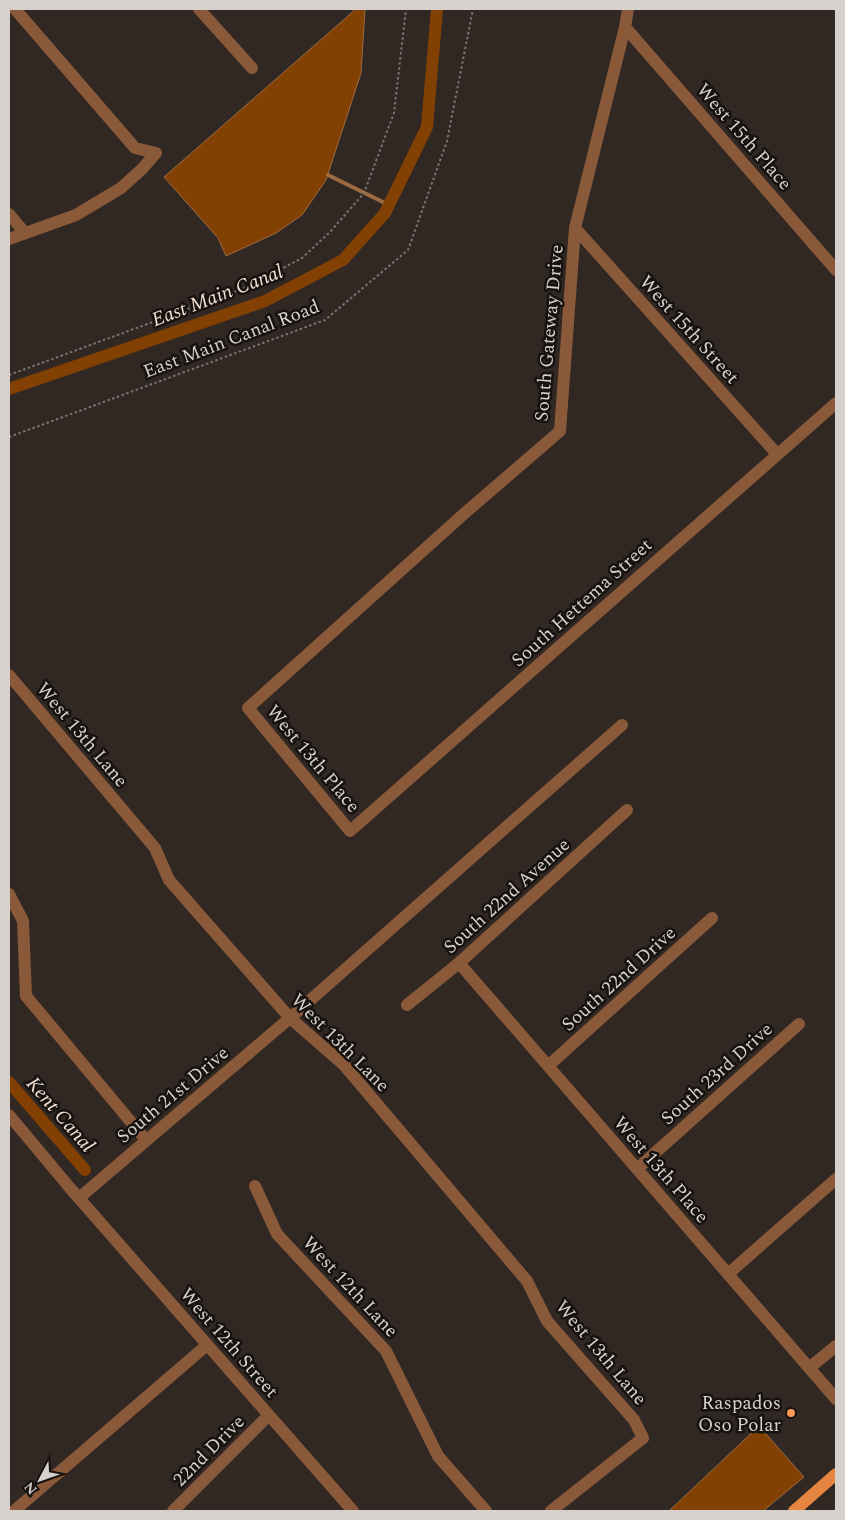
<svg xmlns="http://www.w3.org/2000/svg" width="845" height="1520" font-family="Spectral,serif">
<rect width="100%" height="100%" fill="#312823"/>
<!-- water -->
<path fill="#824003" stroke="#9c6c40" d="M356,9H365L361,73L326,180L302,215L276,233L226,256L218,238L164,177Z
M759,1426L804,1477L763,1511H669Z"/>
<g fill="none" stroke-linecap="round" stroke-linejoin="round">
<!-- stream -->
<path stroke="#9c6c40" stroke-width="4" d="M328,175L389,205"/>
<!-- canal -->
<path stroke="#824003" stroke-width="12" d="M9,389L265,301L343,260L385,213L427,127L437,9
M9,1082L85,1170"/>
<!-- path -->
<path stroke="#7c7470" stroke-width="2" stroke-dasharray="2.5 2.5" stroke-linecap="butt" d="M9,375L245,288L302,258L330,232L364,193L394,113L406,9
M9,437L325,320L408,250L447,141L473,9"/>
<!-- minor -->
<path stroke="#89593a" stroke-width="12" d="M199,9L252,68
M628,9L625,27L575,228L560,431L466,512L248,708L350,831L836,403
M625,27L836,270
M9,214L25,233
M575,228L777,454
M9,239L76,215L121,188L142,169L156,153L135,148L15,9
M9,675L155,848L169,880L290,1018L344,1065L527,1281L547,1321L634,1420L643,1438L551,1511
M9,894L23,921L26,996L146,1140
M459,963L836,1399
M407,1005L459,963L627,810
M548,1066L712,918
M9,1115L70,1188L353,1511
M637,1169L799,1024
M255,1186L277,1234L386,1351L438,1456L486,1511
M79,1198L290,1018L622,725
M728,1274L836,1179
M809,1368L836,1346
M14,1511L207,1345
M173,1511L269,1415"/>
<!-- major -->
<path stroke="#e6853f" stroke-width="12" d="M794,1511L836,1474"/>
</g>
<!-- markers -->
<circle fill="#fe9c57" stroke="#16120f" stroke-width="2" cx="791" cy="1413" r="5"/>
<g text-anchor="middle" stroke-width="5" stroke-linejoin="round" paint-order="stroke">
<!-- street labels -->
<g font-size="19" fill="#d7d1cd" stroke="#16120f">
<text transform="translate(745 136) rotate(49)" y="7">West 15th Place</text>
<text transform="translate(690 329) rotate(48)" y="7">West 15th Street</text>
<text transform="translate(548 333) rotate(-85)" y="7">South Gateway Drive</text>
<text transform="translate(231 338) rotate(-21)" y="7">East Main Canal Road</text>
<text transform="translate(581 602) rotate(-42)" y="7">South Hettema Street</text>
<text transform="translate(83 734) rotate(50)" y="7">West 13th Lane</text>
<text transform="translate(314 758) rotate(50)" y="7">West 13th Place</text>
<text transform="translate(506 895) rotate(-42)" y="7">South 22nd Avenue</text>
<text transform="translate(618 978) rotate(-42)" y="7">South 22nd Drive</text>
<text transform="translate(341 1042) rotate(45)" y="7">West 13th Lane</text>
<text transform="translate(716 1073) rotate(-42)" y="7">South 23rd Drive</text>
<text transform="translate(172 1094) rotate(-40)" y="7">South 21st Drive</text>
<text transform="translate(662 1169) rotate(49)" y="7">West 13th Place</text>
<text transform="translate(351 1286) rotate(47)" y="7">West 12th Lane</text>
<text transform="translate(230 1342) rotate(49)" y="7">West 12th Street</text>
<text transform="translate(602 1352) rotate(50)" y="7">West 13th Lane</text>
<text transform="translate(208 1450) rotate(-45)" y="7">22nd Drive</text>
</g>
<!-- poi labels -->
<g font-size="19" fill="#d7d1cd" stroke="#16120f" text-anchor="end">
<text x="781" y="1409">Raspados<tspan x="781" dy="22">Oso Polar</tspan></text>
</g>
<!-- water labels -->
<g font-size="20" font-style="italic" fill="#f4e0d3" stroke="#16120f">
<text transform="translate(217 295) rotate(-21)" y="7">East Main Canal</text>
<text transform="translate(61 1114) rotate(49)" y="7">Kent Canal</text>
</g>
</g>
<!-- border -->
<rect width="845" height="1520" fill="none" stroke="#d7d1cd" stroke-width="20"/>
<!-- north arrow -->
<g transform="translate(40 1480) rotate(229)" stroke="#16120f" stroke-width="4" paint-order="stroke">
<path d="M0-4L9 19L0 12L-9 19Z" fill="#d7d1cd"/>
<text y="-8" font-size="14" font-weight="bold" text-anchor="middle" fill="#d7d1cd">N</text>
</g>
</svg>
